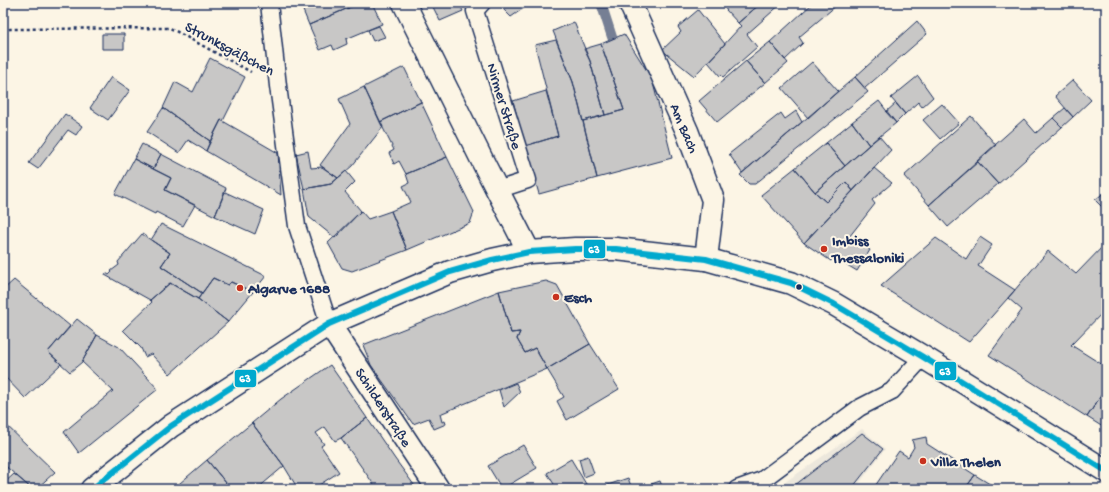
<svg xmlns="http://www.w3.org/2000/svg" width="1109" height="492" font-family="'Gochi Hand',sans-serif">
<rect width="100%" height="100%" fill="#fcf5e5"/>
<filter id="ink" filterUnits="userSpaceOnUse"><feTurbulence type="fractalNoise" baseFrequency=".025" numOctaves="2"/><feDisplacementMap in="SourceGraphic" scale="8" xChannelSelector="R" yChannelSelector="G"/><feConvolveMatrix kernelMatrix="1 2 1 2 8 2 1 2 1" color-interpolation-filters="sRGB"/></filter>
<g filter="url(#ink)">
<!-- built -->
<path fill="#ece7dc" d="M862,429L885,449L856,488V489H775Z"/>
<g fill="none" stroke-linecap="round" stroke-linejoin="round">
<!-- stream -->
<path stroke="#767f94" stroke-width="10" d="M601,3L612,37"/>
</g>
<!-- building -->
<path fill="#c8c7c6" stroke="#1b2f5e" d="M301,3H360L309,25L302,8Z
M360,3H372L382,24L346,39L347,44L334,50L332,45L320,50L309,25Z
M431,3H459L463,11L440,21Z
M497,3H531L511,17Z
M725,3H761L738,23L726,10Z
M761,3H782L747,34L757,47L723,77L721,75L720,76L708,62L741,26L738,23Z
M813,3H836L837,5L799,37L803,43L785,60L770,42Z
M698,10L725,44L694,76L662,50L681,32L678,27Z
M917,21L927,34L865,88L855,77Z
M574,22L590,61L605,115L583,121L573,82L553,31Z
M379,26L385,37L373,41L368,30Z
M102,34H124V49H102Z
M624,34L652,79L672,158L597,178L583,121L624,110L601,44Z
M556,40L573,82L597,178L539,194L525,146L558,136L535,45Z
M770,42L788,63L765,83L746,61Z
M601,44L624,110L605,115L590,61L584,49Z
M210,58L245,77L223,121L221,120L210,141L163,108L175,82L193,92Z
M746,61L765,83L717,122L699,101Z
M812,62L838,91L808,118L782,88Z
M404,67L421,102L380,122L364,87Z
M918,76L933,97L922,107L918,102L905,114L891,98Z
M111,77L130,90L108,120L90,108Z
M855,77L868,92L755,184H749L740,175Z
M1073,80L1091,100L1073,117L1055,96Z
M364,87L383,127L352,166L338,178L320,165L350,124L339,99Z
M546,91L558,136L525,146L513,101Z
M879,101L896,123L869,145L852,122Z
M421,102L447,157L406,174L399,161L394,164L389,153L394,150L380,122Z
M896,103L905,114L896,123L886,112Z
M942,104L959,123L940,139L923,120Z
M163,108L210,141L206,151L188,140L179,153L147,132Z
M1065,108L1073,117L1062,127L1053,118Z
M796,111L802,122L742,173L729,154L781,113L785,119Z
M65,114L82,126L76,135L68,130L38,169L29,163Z
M971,116L996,145L929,205L904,176Z
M1053,118L1062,127L998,184L977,161L1024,119L1036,133Z
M221,120L278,153L281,195L206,151Z
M852,122L869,145L845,166L826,143Z
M879,136L891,150L853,191L846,182L826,202L815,192Z
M826,143L845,166L815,192L795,168Z
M142,144L161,154L153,169L134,159Z
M308,151L311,168L322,167L338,178L331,184L304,189L296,154Z
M161,154L226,188L215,216L165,190L171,178L153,169Z
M447,157L474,212L470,223L407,250L391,211L411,202L403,186L409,183L406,174Z
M134,159L171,178L165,190L195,205L183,226L156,212L155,214L115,194Z
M978,162L998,184L948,227L929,205Z
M795,168L815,192L826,202L846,182L853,191L804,243L761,195Z
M874,168L892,183L872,200L875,204L849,237L870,250L857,271L834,257L831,261L804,243Z
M346,171L355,182L345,192L361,211L335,238L309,217L304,189L331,184Z
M1106,191V211L1095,200Z
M225,192L264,210L255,234L215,216Z
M361,211L368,219L391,211L407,250L352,271L342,268L328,243Z
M161,224L266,276L253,292L231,282L228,285L213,278L202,293L161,266L170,253L151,240Z
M142,234L170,253L161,266L202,293L198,299L170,283L150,300L105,275L106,273L109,275L112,272L111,271L119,265L118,262Z
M980,237L992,245L978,266L1015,290L969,342L881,286L936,238L966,259Z
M1106,243V309L1071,345L1106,367V388L1087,417L989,355L1022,310L1008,298L1048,251L1076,274Z
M213,278L228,285L231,282L253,292L228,322L198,299Z
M14,280L70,326L48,352L61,364L25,398L3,375V290Z
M546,281L557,285L590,344L547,369L535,348L525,353L517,339L520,332L511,333L499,291Z
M170,283L198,299L228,322L170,374L151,354L145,357L141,348L123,330L152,302L150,300Z
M499,291L511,333L520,332L517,339L525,353L535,348L547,369L440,414L442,422L445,421L446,424L434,429L429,418L413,424L371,365L363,345Z
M77,319L97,335L82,362L70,372L48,352Z
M97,335L119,347L158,389L79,453L64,432L113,391L82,362Z
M590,344L619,389L567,420L557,401L564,397L547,369Z
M330,365L367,418L341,438L335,441L325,427L316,433L324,444L321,446L339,472L313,489H298L284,466L252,423L281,399Z
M516,383L520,392L504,407L499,390Z
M1106,388V429L1087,417Z
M367,418L395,459L417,489H377L341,438Z
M3,422L55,472L36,489H32L3,464Z
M252,423L284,466L257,489H231L207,460Z
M862,433L883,449L853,487L854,489H790Z
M926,437L927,444L975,475L965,489H873L899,451L908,457L914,447L912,440Z
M523,445L537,468L502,489L488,466Z
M588,456L594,473L584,477L579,459Z
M571,459L589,489H557L547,473Z
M207,460L231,489H173Z
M3,464L7,468L3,473Z
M14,474L32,489H3V484Z
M975,475L998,489H965Z
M628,478L632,489H606L605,486Z
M660,481L663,489H640V488Z"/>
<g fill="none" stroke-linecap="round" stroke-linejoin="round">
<!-- lane casing -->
<g stroke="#1b2f5e" stroke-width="19">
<path id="lane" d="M269,3L278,86L297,226L329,324
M482,3L475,11L528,180L497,190
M737,489L762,480L859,408L892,391L923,357"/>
</g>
<!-- street casing -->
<g stroke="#1b2f5e" stroke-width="25">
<path id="street" d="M630,3L687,131L713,200L706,259
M329,324L438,489"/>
</g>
<!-- secondary casing -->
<g stroke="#1b2f5e" stroke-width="25">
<path id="secondary" d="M404,3L484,164L529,252
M92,489L171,426L329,324L450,272L492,260L529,252L575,249H616L706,259L791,283L834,304L923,357L1106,471"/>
</g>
<!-- path -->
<path stroke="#1b2f5e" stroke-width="2.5" stroke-dasharray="3 3" stroke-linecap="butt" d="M3,31L10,29L170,28L251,72
M702,489L704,486"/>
<!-- lane -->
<use href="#lane" stroke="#fcf5e5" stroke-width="16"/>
<!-- street -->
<use href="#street" stroke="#fcf5e5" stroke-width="22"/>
<!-- secondary -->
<use href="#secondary" stroke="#fcf5e5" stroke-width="22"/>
<!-- bus-1 casing -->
<g stroke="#fcf5e5" stroke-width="9">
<path id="bus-1" d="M92,489L171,426L329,324L450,272L492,260L529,252L575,249H616L706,259L791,283L834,304L923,357L1106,471"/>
</g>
<!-- bus-1 -->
<use href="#bus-1" stroke="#00a9ce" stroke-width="6"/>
</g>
</g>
<!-- markers -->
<g fill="#c8321e" stroke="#fcf5e5" stroke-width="1.5">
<circle cx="824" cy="249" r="4"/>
<circle cx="240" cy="288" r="4"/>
<circle cx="556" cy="297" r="4"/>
<circle cx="923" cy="461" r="4"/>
</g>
<circle fill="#1b2f5e" stroke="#fcf5e5" stroke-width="1.5" cx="799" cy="287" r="3.5"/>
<g text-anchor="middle" stroke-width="4" stroke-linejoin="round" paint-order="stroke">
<!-- street labels -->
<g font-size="15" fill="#1b2f5e" stroke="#fcf5e5">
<text transform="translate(230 48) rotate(28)" y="5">Strunksgäßchen</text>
<text transform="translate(505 106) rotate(73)" y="5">Nirmer Straße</text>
<text transform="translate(685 128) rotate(67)" y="5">Am Bach</text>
<text transform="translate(384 407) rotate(57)" y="5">Schilderstraße</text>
</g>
<!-- poi labels -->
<g font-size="15" font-weight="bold" fill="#1b2f5e" stroke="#fcf5e5" text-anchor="start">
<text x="832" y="245">Imbiss<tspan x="832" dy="17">Thessaloniki</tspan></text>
<text x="248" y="293">Algarve 1688</text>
<text x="564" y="302">Esch</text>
<text x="931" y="466">Villa Thelen</text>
</g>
</g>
<g stroke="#fcf5e5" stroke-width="1.5">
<rect x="583" y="239" width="23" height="20" rx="4" fill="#00a9ce"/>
<rect x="934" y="361" width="23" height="20" rx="4" fill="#00a9ce"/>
<rect x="234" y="369" width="23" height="19" rx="4" fill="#00a9ce"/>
</g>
<g font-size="11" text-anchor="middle" font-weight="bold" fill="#fff">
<text x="594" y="253">63</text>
<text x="945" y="375">63</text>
<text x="245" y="382">63</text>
</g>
<!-- margin -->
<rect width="1109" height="492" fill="none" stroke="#fcf5e5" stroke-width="16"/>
<rect x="8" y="8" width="1093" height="476" fill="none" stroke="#1b2f5e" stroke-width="1.5" filter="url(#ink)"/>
</svg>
